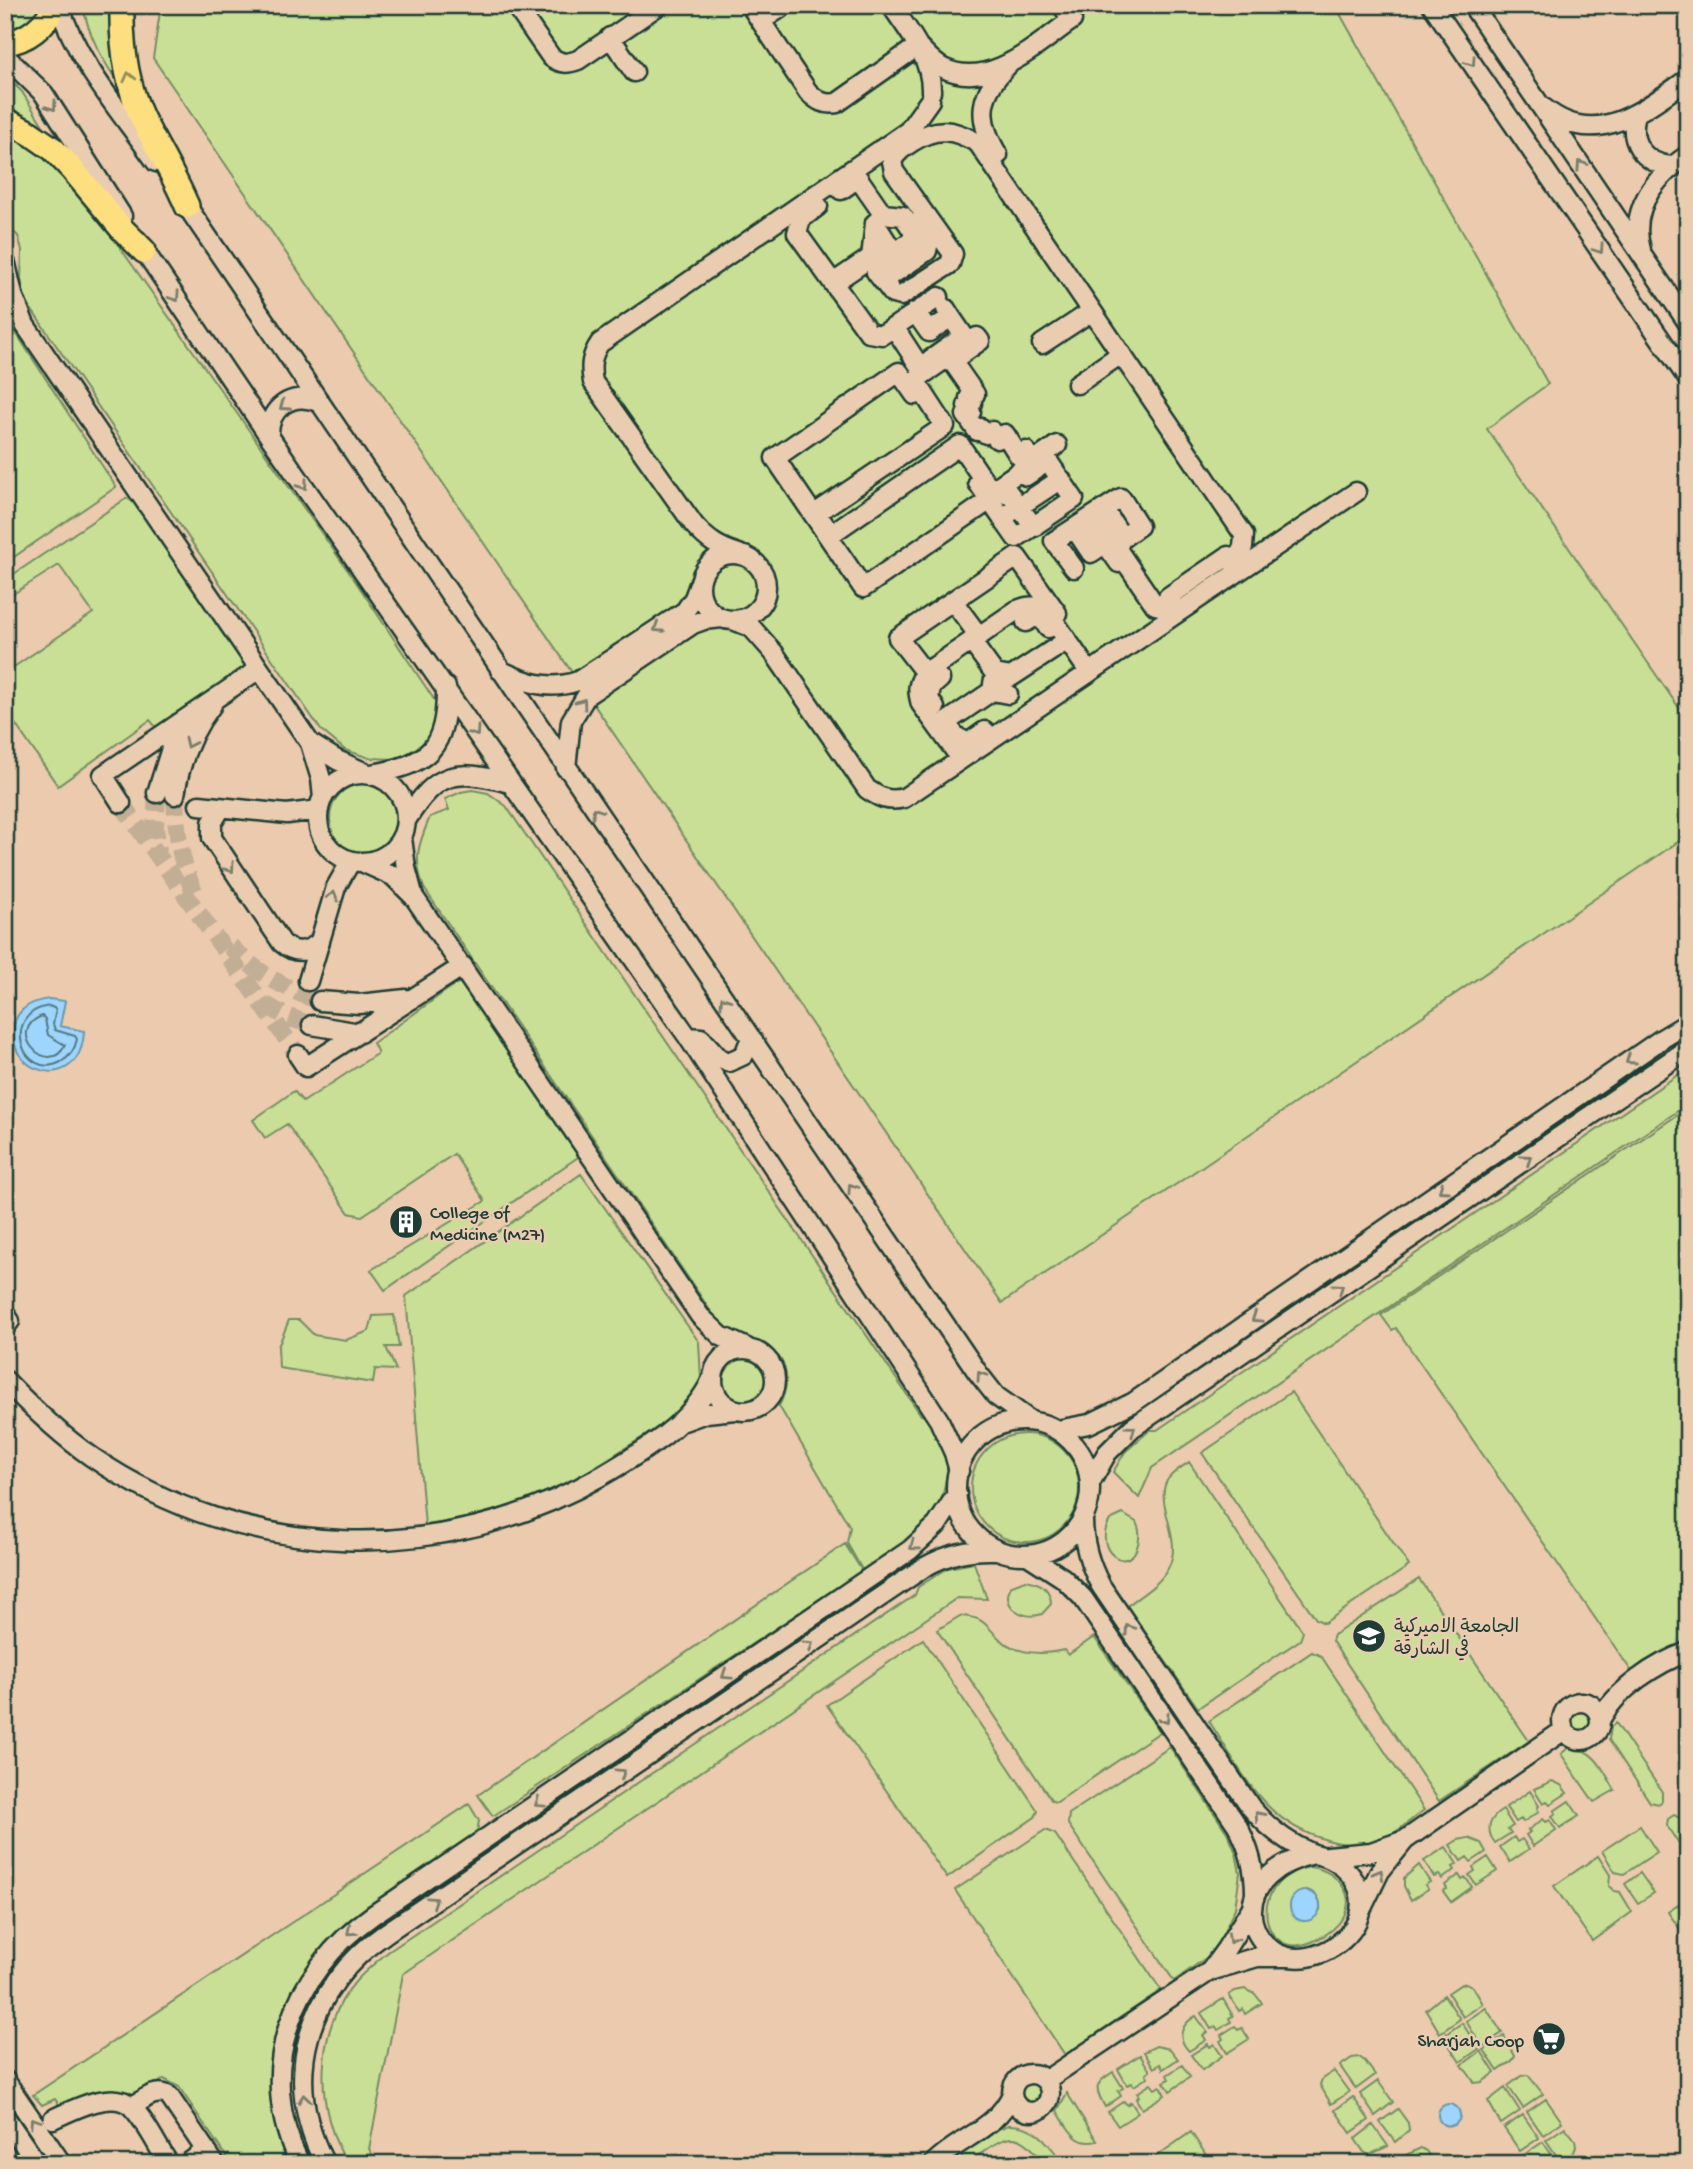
<svg xmlns="http://www.w3.org/2000/svg" width="1693" height="2169" font-family="'Gochi Hand','Playpen Sans Arabic',sans-serif">
<rect width="100%" height="100%" fill="#ebcaad"/>
<filter id="ink" filterUnits="userSpaceOnUse"><feTurbulence type="fractalNoise" baseFrequency=".0143" numOctaves="2"/><feDisplacementMap in="SourceGraphic" scale="14" xChannelSelector="R" yChannelSelector="G"/><feConvolveMatrix kernelMatrix="1 2 1 2 8 2 1 2 1" color-interpolation-filters="sRGB"/></filter>
<g filter="url(#ink)">
<!-- green -->
<path fill="#c9df95" stroke="#748e64" stroke-width="2" fill-rule="evenodd" d="M5,5H48L33,24L5,34Z
M83,5H113L120,86C103,60 88,36 83,5Z
M161,5H1335L1548,384L1487,429L1688,721V835L1002,1303L153,58Z
M5,75L22,92L45,129L5,107Z
M5,135L25,143L60,170L109,232L356,582L437,704L435,726L428,742L397,759L370,758L345,750L321,730L25,300L21,279L22,250L18,236L5,224Z
M5,324L16,333L116,487L5,563Z
M127,498L136,504L245,665L242,675L161,733L150,720L58,786L5,709V673L93,613L59,565L5,599V580Z
M330 819a37 37 0 1 1 74 0a37 37 0 1 1-74 0Z
M472,790L488,793L506,806L921,1415L930,1417C936,1428 944,1440 946,1452C949,1463 947,1474 945,1484C938,1531 900,1548 864,1573L847,1543L850,1527L779,1406C798,1370 778,1339 737,1342L716,1319L424,888C413,859 418,845 430,817L449,810L445,799L461,792Z
M457,983L470,985L581,1155L385,1290L371,1270L485,1201L454,1154L362,1216L349,1213L287,1124L265,1138L253,1120L294,1091L303,1102L378,1053L373,1043Z
M1688,1068V1104L1152,1468L1139,1498L1113,1472L1125,1452L1150,1430H1157Z
M1688,1108V1638L1632,1672L1396,1328L1392,1330L1381,1315Z
M581,1174L699,1342L701,1380L695,1396L680,1411L651,1432L567,1484L524,1502L470,1517L425,1526L406,1296Z
M394,1315L399,1347H386L396,1370L375,1369L373,1383L279,1368L278,1347L289,1320H299L314,1335L346,1340L369,1331L373,1316Z
M723 1382a24 24 0 1 1 48 0a24 24 0 1 1-48 0Z
M1291,1392L1409,1566L1324,1623L1316,1619L1202,1453Z
M971 1488a54 54 0 1 1 108 0a54 54 0 1 1-108 0Z
M1189,1462L1303,1632L1300,1640L1198,1708L1127,1606C1142,1594 1163,1583 1170,1564C1182,1536 1153,1501 1168,1479C1173,1472 1182,1467 1189,1462Z
M1123,1514L1136,1522C1140,1529 1140,1536 1138,1544C1130,1577 1091,1551 1110,1520Z
M845,1544L862,1571L493,1816L478,1795Z
M974,1563L987,1599L957,1598L403,1974L369,2149L379,2164H348C314,2112 314,2029 356,1981C366,1970 377,1961 388,1952L915,1595L918,1587L948,1568Z
M1419,1579L1529,1741L1439,1801L1332,1641L1334,1635Z
M1025,1580C1040,1582 1051,1588 1051,1604L1042,1614C1024,1621 998,1606 1012,1585Z
M960,1616C986,1617 984,1625 1001,1640C1019,1655 1042,1655 1064,1650L1068,1655L1094,1637L1160,1732L1057,1802L1052,1801L937,1630Z
M923,1639L1038,1811L1035,1817L947,1878L827,1705Z
M1312,1652L1321,1656L1424,1810C1410,1820 1393,1837 1375,1842C1359,1847 1343,1844 1327,1840C1263,1823 1243,1773 1209,1721Z
M1567 1720a13 13 0 1 1 26 0a13 13 0 1 1-26 0Z
M1616,1723L1662,1792V1801L1659,1804L1650,1802L1609,1740L1611,1727Z
M1170,1747L1228,1834L1236,1853L1240,1873L1235,1908L1220,1941L1207,1957L1174,1981L1068,1824L1069,1814Z
M1568,1748C1595,1747 1603,1770 1615,1790L1594,1802L1561,1754Z
M1552,1781L1561,1785L1567,1793L1550,1804L1547,1801L1543,1803L1534,1789Z
M1530,1791L1539,1806L1537,1808L1539,1812L1523,1822L1521,1819L1516,1822L1506,1807Z
M1569,1801L1579,1816L1560,1828L1552,1816L1556,1813L1554,1811Z
M469,1804L479,1821L477,1832L359,1916L280,2039L291,2164H231L179,2087L164,2079L136,2098L63,2111L55,2099L42,2105L33,2095Z
M1503,1810L1513,1826L1508,1829L1511,1833L1495,1843C1485,1830 1489,1818 1503,1810Z
M1674,1815C1692,1822 1688,1842 1688,1858L1667,1826L1668,1819Z
M1543,1819L1546,1822L1550,1820L1556,1830L1533,1846L1526,1835L1530,1832L1528,1830Z
M1640,1826L1657,1852L1624,1874L1615,1872L1602,1851Z
M1045,1830L1055,1834L1161,1990L1065,2055L955,1890Z
M1514,1837L1517,1842L1522,1839L1529,1849L1510,1862L1500,1847Z
M1468,1838L1481,1843L1486,1852L1471,1862L1467,1857L1461,1861L1450,1845L1458,1840Z
M1446,1847L1457,1864L1453,1867L1455,1870L1442,1879L1439,1875L1434,1877L1424,1861Z
M1598,1856L1610,1875L1609,1886L1614,1891L1620,1892L1632,1912L1592,1941L1554,1886Z
M1488,1857L1497,1871L1476,1885L1469,1875L1475,1871L1473,1867Z
M1419,1865L1430,1882L1425,1885L1428,1889L1411,1900L1404,1886V1878Z
M1310,1867C1333,1869 1357,1892 1344,1916C1338,1926 1327,1935 1316,1940C1260,1968 1243,1879 1310,1867ZM1307,1890C1317,1893 1321,1900 1320,1910L1303,1921L1294,1916Z
M1640,1873L1654,1893L1638,1903L1625,1884Z
M1459,1875L1462,1880L1466,1878L1472,1887L1451,1902L1443,1891L1447,1889L1445,1885Z
M1684,1901H1688V1941L1668,1912Z
M1466,1983L1473,1987L1483,2004L1463,2017L1448,1993L1460,1985Z
M1245,1989L1255,1994L1262,2003L1245,2014L1243,2009L1239,2011L1229,1995L1235,1991Z
M1444,1995L1460,2019L1440,2033L1426,2010Z
M1223,1999L1233,2016L1229,2018L1231,2022L1218,2030L1216,2027L1211,2029L1201,2013Z
M1486,2008L1502,2033L1482,2047L1466,2021Z
M1196,2016L1207,2032L1203,2035L1206,2040L1189,2051C1176,2038 1181,2024 1196,2016Z
M1462,2023L1479,2049L1460,2062L1443,2036Z
M1235,2026L1238,2030L1242,2028L1249,2039L1227,2053L1220,2041L1223,2039L1221,2035Z
M1504,2036L1515,2056L1512,2061L1498,2071L1484,2050Z
M1208,2044L1210,2047L1214,2044L1222,2056L1202,2070L1191,2055Z
M1156,2046L1170,2049L1178,2059L1163,2069L1160,2064L1154,2068L1144,2052Z
M1481,2051L1495,2073L1482,2082L1475,2083L1462,2065Z
M1140,2055L1150,2071L1146,2074L1148,2077L1134,2086L1132,2083L1127,2085L1118,2069Z
M1359,2057L1365,2061L1375,2075L1356,2089L1340,2066L1352,2058Z
M1182,2065L1190,2077L1170,2091L1164,2082L1169,2079L1167,2075Z
M1334,2071L1349,2092L1331,2104L1320,2085L1322,2079Z
M1113,2072L1123,2088L1118,2091L1121,2096L1105,2107C1094,2087 1094,2084 1113,2072Z
M1528,2075L1543,2094L1523,2108L1508,2086L1521,2076Z
M1019 2093a13 13 0 1 1 26 0a13 13 0 1 1-26 0Z
M1378,2081L1393,2102L1375,2116L1360,2094Z
M1151,2084L1155,2089L1160,2086L1165,2095L1142,2109L1136,2099L1139,2096L1137,2093Z
M1505,2088L1520,2111L1501,2124L1488,2101Z
M1067,2093L1097,2141C1075,2147 1068,2127 1057,2111Z
M1353,2097L1369,2120L1351,2133L1335,2110Z
M1546,2099L1562,2122L1543,2135L1527,2112Z
M1124,2101L1127,2105L1131,2102L1138,2113L1118,2126L1108,2112Z
M1398,2109L1408,2123L1409,2130L1395,2142L1380,2122Z
M1523,2115L1539,2138L1520,2151L1504,2128Z
M1009,2125C1036,2124 1049,2144 1064,2164H1044C1015,2120 1002,2140 967,2163L960,2155L998,2129Z
M1373,2125L1388,2146L1369,2155L1364,2152L1355,2139Z
M1565,2127L1575,2140L1576,2147L1573,2154L1561,2162L1546,2140Z
M1191,2132L1206,2155L1194,2164H1158L1154,2158Z
M1543,2142L1558,2164H1527L1522,2156Z
M1421,2148L1426,2151L1435,2164H1407L1402,2157Z"/>
<!-- water -->
<path fill="#9ed5fd" stroke="#6b98ad" stroke-width="2" d="M49,999L65,1001L60,1026L84,1031C81,1098 0,1073 15,1021C21,1006 34,1001 49,999Z
M1290 1906a15 15 0 1 1 30 0a15 15 0 1 1-30 0Z
M1438 2115a11 11 0 1 1 22 0a11 11 0 1 1-22 0Z"/>
<g fill="none" stroke-linecap="round" stroke-linejoin="round">
<!-- shore -->
<path stroke="#527a84" stroke-width="2" d="M49,1006L56,1009L53,1024L55,1030L75,1036L77,1039C75,1049 70,1057 61,1062C22,1082 0,1013 49,1006Z
M42,1016L45,1019L48,1035L65,1045C50,1079 3,1031 42,1016Z"/>
<!-- minor-tunnel -->
<path stroke="#c2ae95" stroke-width="18" stroke-dasharray="18 9" stroke-linecap="butt" d="M157,793L155,827L158,852
M175,795C176,831 180,865 197,897
M121,803L298,1055
M230,946C255,972 286,989 320,1001
M266,1005L285,1016L312,1025"/>
<!-- minor casing -->
<g stroke="#1f3d34" stroke-width="23">
<path id="minor" d="M59,5C78,64 121,112 156,162
M515,5L551,57C561,64 567,64 578,60L659,5
M750,5L808,92C818,101 823,105 837,103L918,46
M891,5C909,32 932,58 931,92
M1432,5L1688,379
M1472,5L1688,323
M761,21L785,5
M610,37L634,72
M918,46C926,54 933,63 943,68C990,91 1037,44 1072,20L1062,5
M5,56L44,94L122,216
M1544,108C1596,151 1644,109 1688,79
M1636,114C1628,142 1643,163 1671,166
M998,155C975,117 979,93 1011,62
M841,190L858,178L883,214L876,223
M180,196L978,1373L996,1396L1031,1421
M818,206L801,219L797,233L833,283
M883,214L903,216L913,231V240L878,264L876,272L893,294L901,296L950,264L953,254L894,171L892,161C897,152 903,148 912,142C937,126 953,129 978,143L1244,535L1243,547L1235,565L1228,556L1168,597L1172,604L1164,607L1155,605L1117,549L1121,539L1139,526L1121,498L1054,541L1074,568
M137,240L269,436L688,1037L939,1420L954,1453L959,1471
M1641,250C1629,208 1655,177 1688,155
M871,258L875,223L889,245L833,283L869,333L882,335L939,297
M6,264L13,295L25,325L310,743L321,779L323,798
M893,274L927,251L929,241L918,222
M915,312L929,332L951,317L946,309
M894,327L920,367L964,336L951,317
M977,337L980,341L952,361L975,394L969,398L972,403L967,406L971,412L966,415L977,431L981,428L986,434L992,431L997,439L1005,434L1019,456L1026,451L1033,462L991,491L960,445L831,534L816,513L945,426L915,380Z
M1042,344L1092,311
M1077,384L1121,354
M915,395L899,372L775,458L863,588L1006,489L1034,527
M269,436C268,408 292,391 318,402
M1033,462L1057,445
M1026,476L1048,461L1074,499L1016,538L1002,518L1061,479
M978,483L1002,518
M1106,513L1120,534L1091,553L1077,532Z
M1091,523L1119,563
M739,554C719,548 708,541 694,525L593,382C590,366 591,356 600,343L908,131L930,100
M700 587a33 33 0 1 1 66 0a33 33 0 1 1-66 0Z
M953,601L979,636
M733,620L751,627L774,653L867,789C880,798 888,802 904,798L1356,492
M1026,622L1034,617L1043,620L1048,628
M971,641L995,674L993,684
M500,670C527,683 549,691 578,681L685,611L694,598L701,579
M925,673L898,638L1017,557L1057,613
M995,674L1011,677L1060,645
M935,708L929,699L931,687L940,679
M985,731L968,743L957,737L945,723L992,691L1008,694
M310,743L337,760L366,773
M961,759L921,704C917,691 917,684 925,673L1017,610C1029,605 1037,605 1048,612L1089,672
M566,768L571,721L587,695L693,624L704,620L722,618
M318 818a44 44 0 1 1 88 0a44 44 0 1 1-88 0Z
M371,774C430,765 447,747 446,687
M157,793L179,723
M175,795C180,761 191,732 212,705
M121,803L103,775L259,669
M199,805L287,814L319,810
M221,808L212,823V838L282,943C296,955 307,952 320,942
M407,819C438,770 456,769 510,783
M402,838L406,868L413,894
M364,863L393,876L414,897L700,1316L721,1336L747,1348
M308,981L336,887L351,861
M320,1001L359,1004L406,999
M312,1025L360,1033
M688,1037L701,1038L719,1058L729,1062L744,1055L750,1040
M298,1055L306,1067L463,966
M5,1314L10,1321L5,1327
M713 1380a31 31 0 1 1 62 0a31 31 0 1 1-62 0Z
M5,1380C32,1408 60,1435 92,1457C245,1562 442,1568 603,1475C644,1451 692,1423 712,1379
M956 1488a67 67 0 1 1 134 0a67 67 0 1 1-134 0Z
M684,1421L706,1413L735,1410
M1057,1430L1089,1424L1134,1402L1663,1038L1688,1023
M1090,1483L1107,1453L1132,1428L1688,1049
M1083,1519C1083,1544 1089,1564 1101,1586L1252,1809C1270,1830 1289,1844 1314,1854
M1029,1556L1063,1578L1083,1598L1237,1825C1249,1847 1255,1868 1255,1893
M1562 1721a19 19 0 1 1 38 0a19 19 0 1 1-38 0Z
M1600,1720C1616,1690 1656,1663 1688,1652
M1314,1854C1344,1859 1371,1888 1357,1921C1344,1949 1303,1968 1275,1952C1264,1945 1256,1935 1253,1922C1245,1884 1282,1861 1314,1854Z
M1328,1856L1371,1852L1402,1841
M1361,1910L1380,1871L1405,1840L1564,1730
M1210,1971L1226,1949L1252,1907
M1012 2093a19 19 0 1 1 38 0a19 19 0 1 1-38 0Z
M5,2080L62,2164
M1046,2080L1210,1971L1257,1957H1285
M132,2107C143,2100 155,2088 169,2096L215,2164
M5,2117L37,2164
M53,2119C72,2110 114,2088 132,2107C147,2123 157,2146 169,2164
M187,2164L206,2150
M300,2164C253,2071 292,1972 373,1915L910,1550L937,1525L957,1494
M325,2164C280,2077 307,1988 386,1933L923,1568C947,1554 969,1549 996,1550
M933,2164C957,2139 998,2128 1012,2094"/>
</g>
<!-- major casing -->
<g stroke="#1f3d34" stroke-width="28">
<path id="major" d="M122,5C121,44 126,83 142,118C157,148 174,175 187,206
M5,43C27,41 46,25 55,5
M5,120L30,133L53,149L72,169L121,228L144,251"/>
</g>
<!-- minor -->
<use href="#minor" stroke="#eacdb1" stroke-width="18"/>
<!-- major -->
<use href="#major" stroke="#fddf80" stroke-width="23"/>
</g>
<!-- one-way arrows -->
<defs><path id="oneway-chevron" d="M-2-3.5L2.5 0L-2 3.5" fill="none" stroke-width="1.6" stroke-linecap="round" stroke-linejoin="round" transform="scale(1.75)"/></defs>
<g stroke="#7a7e6c">
<use href="#oneway-chevron" transform="translate(1471 62) rotate(56)"/>
<use href="#oneway-chevron" transform="translate(52 106) rotate(55)"/>
<use href="#oneway-chevron" transform="translate(1581 165) rotate(-124)"/>
<use href="#oneway-chevron" transform="translate(1599 249) rotate(56)"/>
<use href="#oneway-chevron" transform="translate(175 297) rotate(56)"/>
<use href="#oneway-chevron" transform="translate(284 406) rotate(145)"/>
<use href="#oneway-chevron" transform="translate(303 485) rotate(55)"/>
<use href="#oneway-chevron" transform="translate(658 628) rotate(147)"/>
<use href="#oneway-chevron" transform="translate(582 703) rotate(-54)"/>
<use href="#oneway-chevron" transform="translate(475 732) rotate(56)"/>
<use href="#oneway-chevron" transform="translate(189 743) rotate(115)"/>
<use href="#oneway-chevron" transform="translate(596 812) rotate(-124)"/>
<use href="#oneway-chevron" transform="translate(230 868) rotate(55)"/>
<use href="#oneway-chevron" transform="translate(333 896) rotate(-73)"/>
<use href="#oneway-chevron" transform="translate(724 1001) rotate(-124)"/>
<use href="#oneway-chevron" transform="translate(1630 1060) rotate(145)"/>
<use href="#oneway-chevron" transform="translate(1527 1159) rotate(-35)"/>
<use href="#oneway-chevron" transform="translate(852 1188) rotate(-124)"/>
<use href="#oneway-chevron" transform="translate(1443 1189) rotate(145)"/>
<use href="#oneway-chevron" transform="translate(1339 1288) rotate(-35)"/>
<use href="#oneway-chevron" transform="translate(1256 1318) rotate(146)"/>
<use href="#oneway-chevron" transform="translate(981 1376) rotate(-125)"/>
<use href="#oneway-chevron" transform="translate(1131 1430) rotate(-37)"/>
<use href="#oneway-chevron" transform="translate(914 1546) rotate(143)"/>
<use href="#oneway-chevron" transform="translate(1129 1629) rotate(-125)"/>
<use href="#oneway-chevron" transform="translate(809 1645) rotate(-34)"/>
<use href="#oneway-chevron" transform="translate(726 1675) rotate(146)"/>
<use href="#oneway-chevron" transform="translate(1165 1719) rotate(56)"/>
<use href="#oneway-chevron" transform="translate(621 1773) rotate(-34)"/>
<use href="#oneway-chevron" transform="translate(539 1803) rotate(146)"/>
<use href="#oneway-chevron" transform="translate(1259 1816) rotate(-131)"/>
<use href="#oneway-chevron" transform="translate(1379 1874) rotate(-61)"/>
<use href="#oneway-chevron" transform="translate(433 1901) rotate(-34)"/>
<use href="#oneway-chevron" transform="translate(351 1931) rotate(140)"/>
<use href="#oneway-chevron" transform="translate(1232 1939) rotate(120)"/>
<use href="#oneway-chevron" transform="translate(304 2099) rotate(-97)"/>
<use href="#oneway-chevron" transform="translate(34 2122) rotate(-124)"/>
</g>
<use stroke="#8e8e5a" href="#oneway-chevron" transform="translate(129 77) rotate(-104)"/>
</g>
<!-- icons -->
<defs>
<g id="building-disc" transform="scale(1.75)"><circle r="9.5" fill="#1f3d34" stroke="#eacdb1"/><path d="M-4-6H4V6H1V3H-1V6H-4ZM-2.5-4.3h1.7v1.8h-1.7ZM.8-4.3h1.7v1.8H.8ZM-2.5-1h1.7V.8h-1.7ZM.8-1h1.7V.8H.8Z" fill="#fff"/></g>
<g id="university-disc" transform="scale(1.75)"><circle r="9.5" fill="#1f3d34" stroke="#eacdb1"/><path d="M0-5L7-2L0 1L-7-2ZM-4 1L0 2.5L4 1V4Q0 6-4 4Z" fill="#fff"/></g>
<g id="supermarket-disc" transform="scale(1.75)"><circle r="9.5" fill="#1f3d34" stroke="#eacdb1"/><path d="M-6-5.5h2.5l.6 2H6L4.5 2H-2.5L-4.4-4H-6ZM-1.5 3.2a1.3 1.3 0 1 0 .1 0ZM3 3.2a1.3 1.3 0 1 0 .1 0Z" fill="#fff"/></g>
</defs>
<g fill-rule="evenodd">
<use href="#building-disc" x="406" y="1222"/>
<use href="#university-disc" x="1369" y="1636"/>
<use href="#supermarket-disc" x="1549" y="2039"/>
</g>
<g text-anchor="middle" stroke-width="5" stroke-linejoin="round" paint-order="stroke">
<!-- poi labels -->
<g font-size="19" fill="#1f3d34" stroke="#eacdb1" text-anchor="start">
<text x="430" y="1218">College of<tspan x="430" dy="22">Medicine (M27)</tspan></text>
<text x="1394" y="1632">الجامعة الاميركية<tspan x="1394" dy="22">في الشارقة</tspan></text>
<text x="1524" y="2046" text-anchor="end">Sharjah Coop</text>
</g>
</g>
<!-- margin -->
<rect width="1693" height="2169" fill="none" stroke="#eacdb1" stroke-width="28"/>
<rect x="14" y="14" width="1665" height="2141" fill="none" stroke="#1f3d34" stroke-width="2.5" filter="url(#ink)"/>
</svg>
